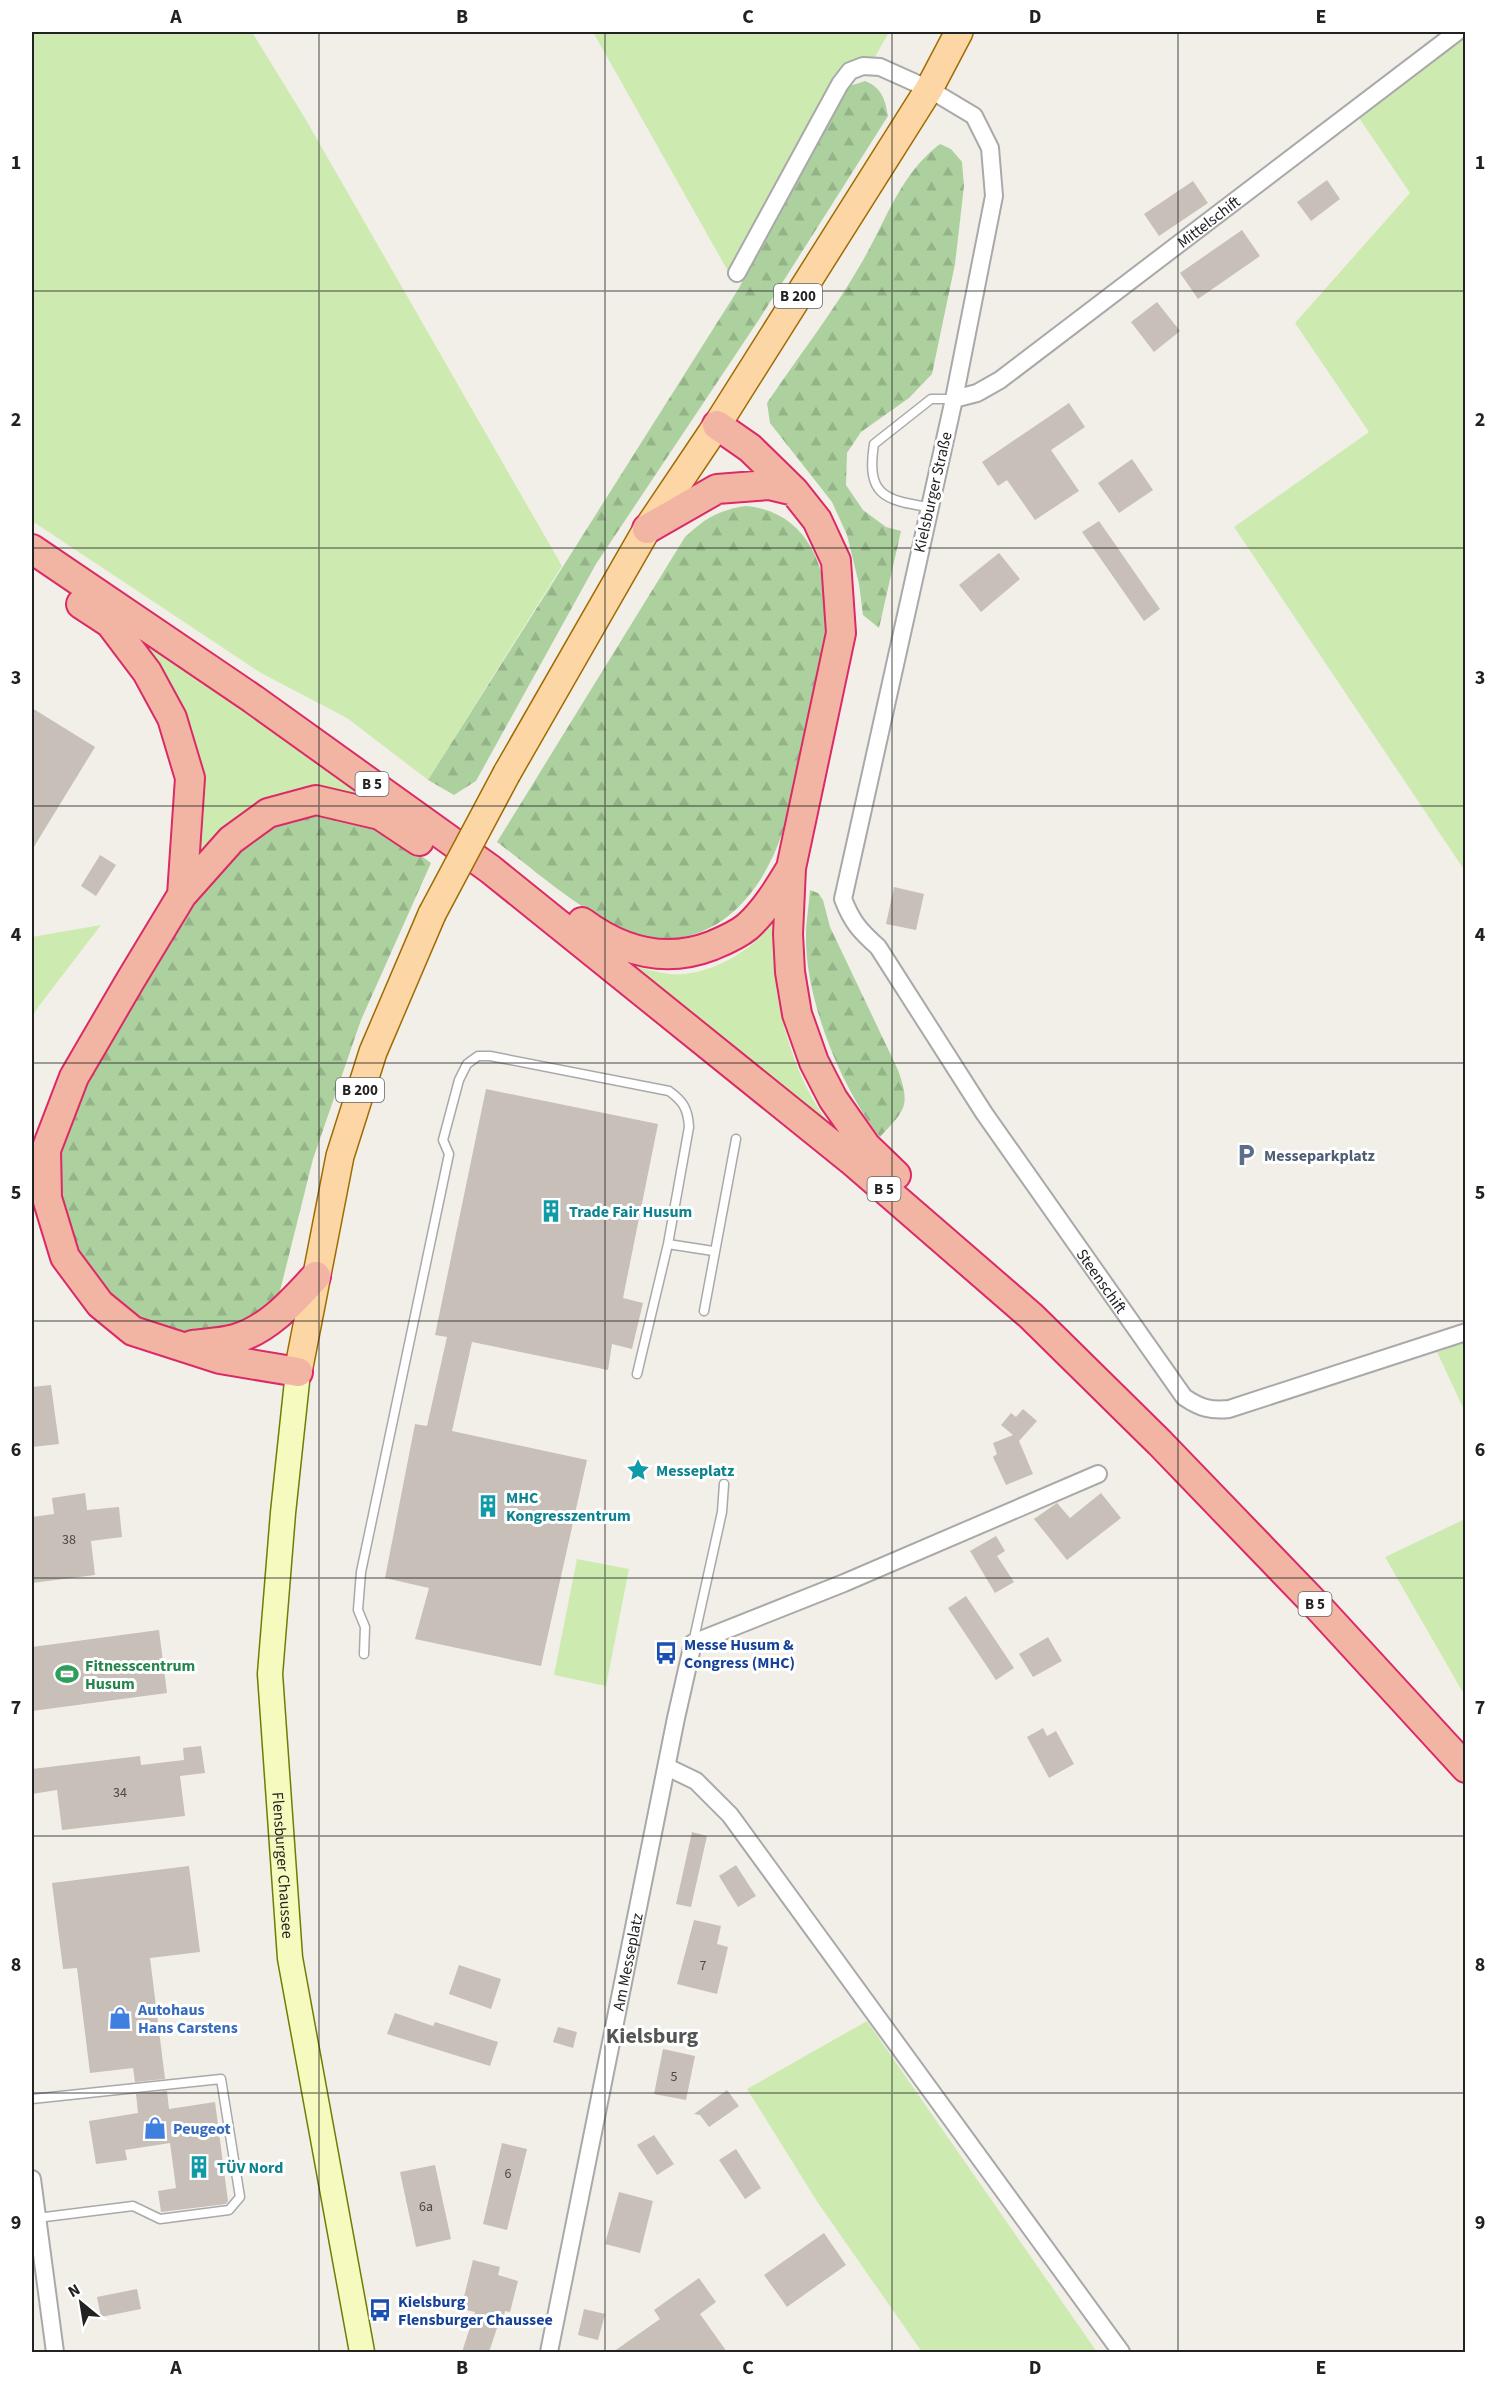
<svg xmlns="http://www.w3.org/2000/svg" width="1497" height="2384" font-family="'Source Sans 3',sans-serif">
<defs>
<pattern id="forest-firs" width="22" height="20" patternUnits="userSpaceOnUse" patternTransform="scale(1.5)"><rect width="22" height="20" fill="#add19e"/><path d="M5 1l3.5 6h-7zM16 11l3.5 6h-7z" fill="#95b388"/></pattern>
</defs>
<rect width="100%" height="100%" fill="#f2efe9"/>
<!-- grass -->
<path fill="#cdebb0" d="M32,32H252L306,120L562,566L428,780L347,718L261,673L32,521Z
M593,32H889L875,57C853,57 848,59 835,77L729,273Z
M1461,32H1465V871L1234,527L1369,432L1295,323L1410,193L1355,112Z
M116,619L385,808L188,879L195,777Z
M776,920C770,979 782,1039 809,1092C816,1107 828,1121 838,1135L634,966C651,970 668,976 685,974C723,969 753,948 776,920Z
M101,925L39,1006L32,1017V937Z
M1465,1342H1466L1465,1412L1437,1352Z
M1465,1519V1696L1385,1557Z
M577,1559L629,1569L606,1686L554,1675Z
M867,2021L1097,2352H922L818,2203L747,2089Z"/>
<!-- forest -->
<path fill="url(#forest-firs)" d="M865,81C882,88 885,99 888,116L760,318L596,564L476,781L454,795L428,780L739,288L837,102L850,86Z
M940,144L951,149L962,162L964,186L955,264L932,374L909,398L861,432L847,453L846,485L863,510L886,527L901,531L879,628L863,615L859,584L847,535L832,502L770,423L767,403C798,357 834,311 862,262C886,221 900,174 940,144Z
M746,506C803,511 827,561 826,614C826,654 815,696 806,735C792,798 784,866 733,912C714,929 689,939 663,939C610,939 539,873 497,842L685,537C706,518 718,510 746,506Z
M317,808L379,825L431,863L361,1020L313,1159L279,1295L246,1324L198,1335L139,1323L107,1295L74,1253L58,1198L57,1150L84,1083L189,905L235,847L271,821Z
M810,890L818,893L823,900L830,927L898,1070C911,1107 905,1110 880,1137C841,1088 805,999 806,936C806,921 809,905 810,890Z"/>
<!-- building -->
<path fill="#c7bfb8" d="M1327,180L1340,199L1311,221L1297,202Z
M1193,181L1208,203L1159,236L1144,214Z
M1242,230L1260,256L1198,299L1180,273Z
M1157,302L1180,331L1154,352L1131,322Z
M1069,403L1085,427L1051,450L1079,491L1035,520L1007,480L998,486L982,462Z
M1132,459L1153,490L1119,513L1098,483Z
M1099,521L1160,609L1144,621L1082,532Z
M999,553L1020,579L981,612L959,585Z
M32,708L95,747L32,850Z
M100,855L116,865L96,896L81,886Z
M894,887L924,894L916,930L886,924Z
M486,1089L658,1124L623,1298L643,1303L632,1349L612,1344L608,1370L472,1342L452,1431L587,1460L541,1666L415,1639L429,1588L385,1578L415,1424L427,1426L447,1337L435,1335Z
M51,1385L59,1444L32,1447V1387Z
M1023,1409L1037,1421L1019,1441L1033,1474L1006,1485L993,1457L997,1454L993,1443L1013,1435L1001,1425L1011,1413L1016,1417Z
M85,1493L87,1510L119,1507L122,1537L91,1541L95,1575L32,1583V1517L54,1514L52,1498Z
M1101,1493L1121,1518L1067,1560L1034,1519L1057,1503L1070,1518Z
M996,1536L1005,1551L997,1556L1014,1582L995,1593L970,1551Z
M966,1596L1014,1668L996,1680L948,1608Z
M159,1630L167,1693L32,1711V1647Z
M1048,1637L1062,1661L1033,1677L1019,1654Z
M1043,1728L1047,1736L1056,1731L1074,1764L1049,1778L1027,1737Z
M201,1746L205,1773L180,1776L185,1816L62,1830L57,1790L32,1794V1769L140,1756L141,1765L184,1760L183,1748Z
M692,1832L707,1836L691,1907L676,1904Z
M736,1865L756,1896L738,1907L719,1876Z
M189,1866L200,1952L150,1958L165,2079L135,2082L133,2068L90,2073L77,1968L63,1969L52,1883Z
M694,1920L721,1926L717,1944L728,1947L717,1994L677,1984Z
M459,1965L501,1979L491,2009L449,1994Z
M395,2013L433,2026L435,2022L498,2042L490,2066L387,2034Z
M558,2027L577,2032L573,2048L553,2042Z
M663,2049L695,2056L686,2100L654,2094Z
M727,2090L739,2106L709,2127L700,2115L694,2114Z
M167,2091L169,2109L215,2102L228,2201L226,2204L161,2212L158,2191L176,2188L170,2143L125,2150L127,2160L96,2164L89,2121L138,2113L136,2094Z
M654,2135L674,2164L657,2175L637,2145Z
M502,2143L527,2149L507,2230L483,2224Z
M736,2149L761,2188L745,2199L719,2160Z
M435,2165L451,2239L416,2247L400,2172Z
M619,2192L653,2201L640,2253L605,2244Z
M824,2233L846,2265L787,2307L764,2275Z
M473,2260L500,2267L498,2275L518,2281L510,2312L505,2311L503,2320L500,2319L489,2352H462L475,2312L461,2309Z
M699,2278L716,2302L700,2314L727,2352H613L660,2319L654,2310Z
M137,2289L141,2309L101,2317L97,2297Z
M584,2309L605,2314L598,2340L578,2335Z"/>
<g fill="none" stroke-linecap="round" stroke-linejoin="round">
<!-- service casing -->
<g stroke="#a9a9a9" stroke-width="11">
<path id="service" d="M928,507C884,500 866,495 874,444L931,399H954
M668,1244L713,1251
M704,1311L736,1139
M693,1643L722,1512L724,1484
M364,1654L365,1627L358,1610L361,1572L449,1154L443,1140L459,1080L467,1064L478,1056H490L669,1091C683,1101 688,1109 689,1127L668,1244L637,1374
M32,2099L221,2079L240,2197L229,2210L160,2219L133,2206L37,2218"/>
</g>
<!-- minor casing -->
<g stroke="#a9a9a9" stroke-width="20">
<g id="minor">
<path id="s1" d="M737,273L840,84L850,71L863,66L880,67L929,89L974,116L990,148L994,196L954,399L843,899C852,922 860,931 878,947L984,1113L1184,1397C1200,1408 1211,1411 1229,1409L1466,1332"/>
<path id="s2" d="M954,399L977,393L1000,380L1457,32"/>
<path d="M667,1767L696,1781L730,1815L1121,2352"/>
<path d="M32,2179L55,2352"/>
<path id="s3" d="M549,2352L676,1718L693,1643L844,1583L1098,1474"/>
</g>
</g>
<!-- secondary casing -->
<g stroke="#707d05" stroke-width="27">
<g id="secondary">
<path id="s4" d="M298,1372L283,1513L270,1674L290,1958L362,2352"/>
</g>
</g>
<!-- primary casing -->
<g stroke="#a06b00" stroke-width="30">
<path id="primary" d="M507,773L647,529L717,425L929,89L959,32
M298,1372L340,1156L373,1052L432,914"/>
</g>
<!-- trunk casing -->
<g stroke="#dc2a67" stroke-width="32">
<path id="trunk" d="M717,425L750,448L794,491L817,520L836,561L841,633L791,868L788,934L790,972L797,1014L814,1062L833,1099L866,1146L896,1175
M647,529L717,489L769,485L794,491
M32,549L253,699L490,869L851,1160L1031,1316L1160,1443L1321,1610L1466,1768
M81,604L110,623L147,672L172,718L190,778L182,895
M582,922C621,951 664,964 711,946C723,941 736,936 747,927C765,911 779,888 791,868
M192,1345C206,1343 221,1343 235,1339C269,1329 293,1301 316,1276
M298,1372L220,1359L133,1331L100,1304L65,1257L47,1198L46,1150L74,1077L130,981L182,895L231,840L268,813L316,800L380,815L419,841"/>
</g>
<!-- service -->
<use href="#service" stroke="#fff" stroke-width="8"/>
<!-- minor -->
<use href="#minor" stroke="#fff" stroke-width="16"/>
<!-- secondary -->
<use href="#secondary" stroke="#f7fabf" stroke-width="24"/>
<!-- primary -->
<use href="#primary" stroke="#fcd6a4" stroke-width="27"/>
<!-- trunk -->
<use href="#trunk" stroke="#f2b4a3" stroke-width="28"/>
<!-- primary-bridge casing -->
<g stroke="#a06b00" stroke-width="30" stroke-linecap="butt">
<path id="primary-bridge" d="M432,914L507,773"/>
</g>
<!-- primary-bridge -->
<use href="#primary-bridge" stroke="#fcd6a4" stroke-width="27"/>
</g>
<!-- grid -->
<path fill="none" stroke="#222" stroke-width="1.5" stroke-opacity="0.55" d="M319,32V2352M605,32V2352M892,32V2352M1178,32V2352M32,291H1466M32,548H1466M32,806H1466M32,1063H1466M32,1321H1466M32,1578H1466M32,1836H1466M32,2093H1466"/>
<!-- icons -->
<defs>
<g id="parking-bare" transform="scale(1.8)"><path d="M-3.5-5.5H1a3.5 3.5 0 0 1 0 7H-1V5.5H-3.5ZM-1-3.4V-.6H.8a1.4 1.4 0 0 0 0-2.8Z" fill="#5c6f8a" stroke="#fff" stroke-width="2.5" paint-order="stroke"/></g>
<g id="building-bare" transform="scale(1.8)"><path d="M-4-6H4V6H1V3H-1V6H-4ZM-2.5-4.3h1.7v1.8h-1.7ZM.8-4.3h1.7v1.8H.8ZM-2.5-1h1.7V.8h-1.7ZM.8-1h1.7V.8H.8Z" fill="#0f9aa8" stroke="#fff" stroke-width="2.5" paint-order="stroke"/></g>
<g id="sight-bare" transform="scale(1.8)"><path d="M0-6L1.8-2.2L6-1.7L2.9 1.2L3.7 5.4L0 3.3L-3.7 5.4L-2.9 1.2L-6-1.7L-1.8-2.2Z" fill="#0f9aa8" stroke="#fff" stroke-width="2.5" paint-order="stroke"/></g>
<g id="bus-bare" transform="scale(1.8)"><path d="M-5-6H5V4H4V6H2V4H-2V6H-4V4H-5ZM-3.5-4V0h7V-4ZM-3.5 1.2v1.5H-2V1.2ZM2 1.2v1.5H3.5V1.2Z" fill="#1a4fb4" stroke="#fff" stroke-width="2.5" paint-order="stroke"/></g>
<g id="stadium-bare" transform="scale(1.8)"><path d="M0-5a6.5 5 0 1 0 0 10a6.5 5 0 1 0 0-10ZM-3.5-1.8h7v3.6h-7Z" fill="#2e9e5b" stroke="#fff" stroke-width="2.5" paint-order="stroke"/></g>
<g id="shop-bare" transform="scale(1.8)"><path d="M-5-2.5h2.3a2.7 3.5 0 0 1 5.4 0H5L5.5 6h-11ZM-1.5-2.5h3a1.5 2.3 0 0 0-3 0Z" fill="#3f7fe0" stroke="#fff" stroke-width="2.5" paint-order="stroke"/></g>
</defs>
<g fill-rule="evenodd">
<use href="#parking-bare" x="1246" y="1155"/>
<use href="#building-bare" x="551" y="1211"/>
<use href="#sight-bare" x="638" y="1470"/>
<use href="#building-bare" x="488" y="1506"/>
<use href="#bus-bare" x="666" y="1653"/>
<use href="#stadium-bare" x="67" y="1674"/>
<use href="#shop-bare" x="120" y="2018"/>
<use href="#shop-bare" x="155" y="2128"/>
<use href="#building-bare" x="199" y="2167"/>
<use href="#bus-bare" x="380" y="2310"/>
</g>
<g text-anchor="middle" stroke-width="6" stroke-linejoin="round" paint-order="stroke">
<!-- number labels -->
<g font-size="14" fill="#4b4948">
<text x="69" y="1544">38</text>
<text x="120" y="1797">34</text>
<text x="703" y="1970">7</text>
<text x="674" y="2081">5</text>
<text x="508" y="2178">6</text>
<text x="426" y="2211">6a</text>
</g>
<!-- shield labels -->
<g fill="#fff" stroke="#646464" stroke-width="1.5">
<rect x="774" y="284" width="48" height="24" rx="4.5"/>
<rect x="355.5" y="772" width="33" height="24" rx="4.5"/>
<rect x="336" y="1078" width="48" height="24" rx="4.5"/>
<rect x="867.5" y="1177" width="33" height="24" rx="4.5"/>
<rect x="1298.5" y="1592" width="33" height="24" rx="4.5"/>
</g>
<g font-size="15" font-weight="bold" fill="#222">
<text x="798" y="301">B 200</text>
<text x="372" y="789">B 5</text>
<text x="360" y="1095">B 200</text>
<text x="884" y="1194">B 5</text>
<text x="1315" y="1609">B 5</text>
</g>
<!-- street labels -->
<g font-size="16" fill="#222" stroke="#fff">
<text dy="6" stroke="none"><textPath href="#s2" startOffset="312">Mittelschift</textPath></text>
<text transform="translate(932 492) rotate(-77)" y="6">Kielsburger Straße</text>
<text dy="6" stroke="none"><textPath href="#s1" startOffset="1634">Steenschift</textPath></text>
<text dy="6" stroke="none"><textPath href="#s4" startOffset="495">Flensburger Chaussee</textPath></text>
<text dy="6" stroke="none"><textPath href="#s3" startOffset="398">Am Messeplatz</textPath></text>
</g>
<!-- service labels -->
<g font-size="16" font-weight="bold" fill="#4e5e75" stroke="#fff" text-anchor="start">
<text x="1264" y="1161">Messeparkplatz</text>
</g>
<!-- culture labels -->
<g font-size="16" font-weight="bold" fill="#0d838f" stroke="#fff" text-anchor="start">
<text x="569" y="1217">Trade Fair Husum</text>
<text x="656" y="1476">Messeplatz</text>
<text x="506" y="1503">MHC<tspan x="506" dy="18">Kongresszentrum</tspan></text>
<text x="217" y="2173">TÜV Nord</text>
</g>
<!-- transit labels -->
<g font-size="16" font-weight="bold" fill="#164399" stroke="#fff" text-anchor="start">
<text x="684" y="1650">Messe Husum &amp;<tspan x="684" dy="18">Congress (MHC)</tspan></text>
<text x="398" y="2307">Kielsburg<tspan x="398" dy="18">Flensburger Chaussee</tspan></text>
</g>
<!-- leisure labels -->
<g font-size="16" font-weight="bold" fill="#27864d" stroke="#fff" text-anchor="start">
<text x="85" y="1671">Fitnesscentrum<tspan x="85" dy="18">Husum</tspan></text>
</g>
<!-- shop labels -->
<g font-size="16" font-weight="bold" fill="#366cbe" stroke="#fff" text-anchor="start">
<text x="138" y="2015">Autohaus<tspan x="138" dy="18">Hans Carstens</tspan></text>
<text x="173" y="2134">Peugeot</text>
</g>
<!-- district labels -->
<g font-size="22" font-weight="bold" fill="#555" stroke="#fff">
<text x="652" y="2043">Kielsburg</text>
</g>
</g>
<!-- border -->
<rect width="1497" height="2384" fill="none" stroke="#ffffff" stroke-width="66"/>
<!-- north arrow -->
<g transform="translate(81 2303) rotate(330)" stroke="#ffffff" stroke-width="4.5" paint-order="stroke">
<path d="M0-4.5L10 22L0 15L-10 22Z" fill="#222222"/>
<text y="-9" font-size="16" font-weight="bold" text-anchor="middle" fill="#222222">N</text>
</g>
<rect x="33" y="33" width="1431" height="2318" fill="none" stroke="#222" stroke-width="2"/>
<g font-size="20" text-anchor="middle" font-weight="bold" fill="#222">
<text x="176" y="23">A</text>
<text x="462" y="23">B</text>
<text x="748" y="23">C</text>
<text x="1035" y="23">D</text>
<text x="1321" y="23">E</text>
<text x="16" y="169">1</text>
<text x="1480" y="169">1</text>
<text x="16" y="426">2</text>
<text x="1480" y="426">2</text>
<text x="16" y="684">3</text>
<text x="1480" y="684">3</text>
<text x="16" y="941">4</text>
<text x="1480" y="941">4</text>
<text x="16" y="1199">5</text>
<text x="1480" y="1199">5</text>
<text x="16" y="1456">6</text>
<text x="1480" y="1456">6</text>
<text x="16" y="1714">7</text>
<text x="1480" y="1714">7</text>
<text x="16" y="1971">8</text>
<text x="1480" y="1971">8</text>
<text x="16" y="2229">9</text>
<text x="1480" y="2229">9</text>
<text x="176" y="2374">A</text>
<text x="462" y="2374">B</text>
<text x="748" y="2374">C</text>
<text x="1035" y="2374">D</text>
<text x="1321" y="2374">E</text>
</g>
</svg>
